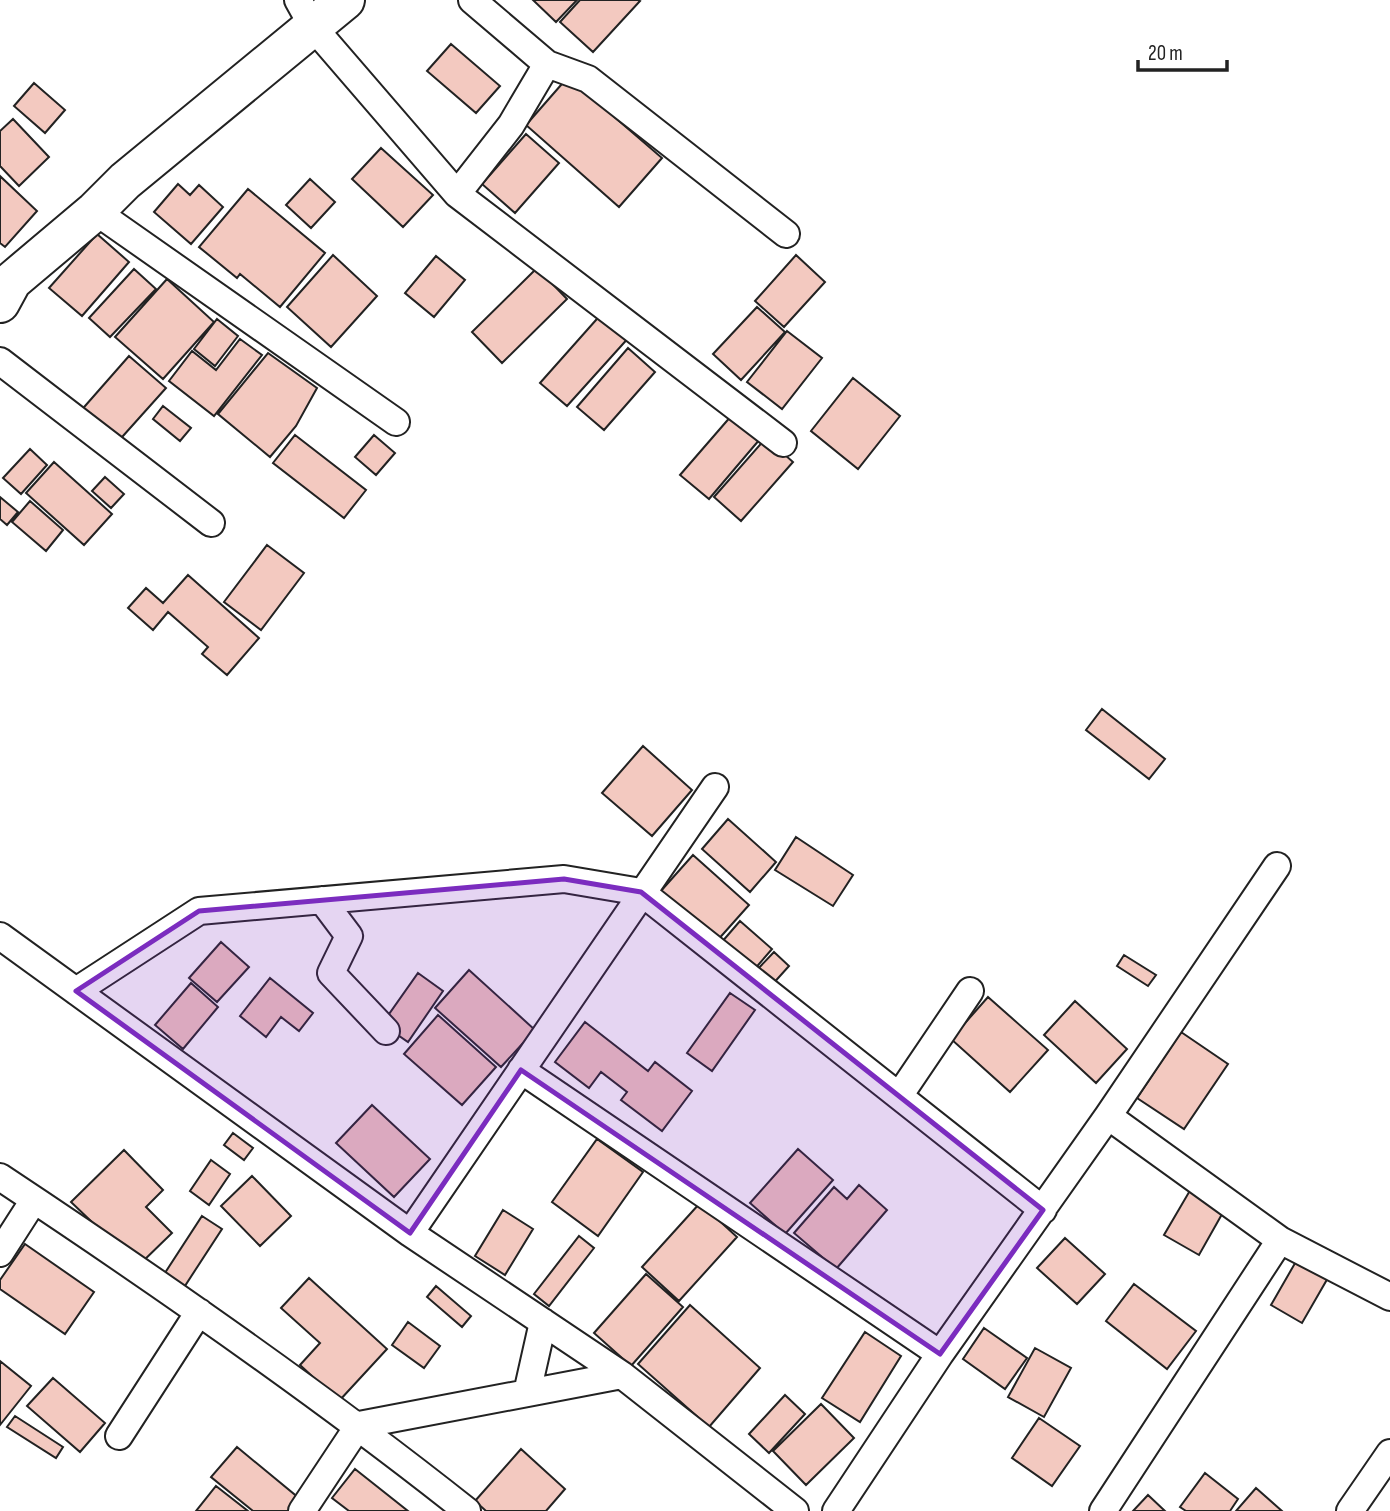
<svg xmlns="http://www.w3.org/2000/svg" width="1390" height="1511" font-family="'Sofia Sans Condensed',sans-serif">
<rect width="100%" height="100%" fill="#fff"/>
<!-- building -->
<path fill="#f3c9c0" stroke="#222" stroke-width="2" d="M533,0H577L556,22Z
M580,0H638L640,1L593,52L560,22Z
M451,44L500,86L476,113L427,71Z
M568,77L662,158L619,207L526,125Z
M34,83L65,110L45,133L14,106Z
M13,119L49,157L19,186L0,166V131Z
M526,134L559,163L515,213L482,184Z
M381,148L433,195L403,227L352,179Z
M0,176L37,211L5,247L0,243Z
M310,179L335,202L311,228L286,205Z
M178,184L190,195L199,185L223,207L191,244L154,212Z
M248,189L325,253L280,307L240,274L237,278L199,247Z
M97,234L129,262L82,316L49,288Z
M333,255L377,296L331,347L287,307Z
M796,255L825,282L784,327L755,301Z
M436,256L465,280L434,317L405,293Z
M537,268L567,299L502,363L472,332Z
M134,269L156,289L110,337L89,318Z
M167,279L214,322L163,379L115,337Z
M757,307L785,332L741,380L713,354Z
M604,311L631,335L567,406L540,383Z
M217,319L238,336L215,366L194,349Z
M787,331L822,358L782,409L747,382Z
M240,339L262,355L214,416L169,381L192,351L216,370Z
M628,348L655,372L604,430L577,407Z
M268,353L317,388L296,426L270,457L218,414Z
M129,356L166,388L114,446L78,414Z
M853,378L900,416L858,469L811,431Z
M163,406L191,428L180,441L153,419Z
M732,415L760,439L709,499L680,475Z
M295,435L366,490L344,518L273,463Z
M374,435L395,453L376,475L355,457Z
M766,438L793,462L741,521L714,497Z
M30,449L47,465L21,494L3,478Z
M54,462L112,514L84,545L26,493Z
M105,477L124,494L111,508L92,491Z
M0,497L18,512L7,525L0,519Z
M30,501L63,530L46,551L12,522Z
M267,545L304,573L261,630L224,602Z
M188,575L259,638L227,675L202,654L208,647L168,612L153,630L128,608L146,588L163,603Z
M1102,709L1165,759L1149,779L1086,730Z
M643,746L692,790L652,836L602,793Z
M728,819L776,862L750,892L702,849Z
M796,837L853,875L833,906L775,870Z
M693,855L749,905L716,942L660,892Z
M740,921L772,949L753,971L721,943Z
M221,942L249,967L217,1002L189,978Z
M774,952L789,966L771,986L756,971Z
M1124,955L1156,975L1148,986L1117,966Z
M469,970L535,1030L501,1067L435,1008Z
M418,973L443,991L408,1042L382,1024Z
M270,978L313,1013L299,1031L281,1017L266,1037L240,1016Z
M191,983L218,1007L183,1049L155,1025Z
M730,993L755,1010L712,1071L687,1053Z
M988,997L1048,1050L1010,1092L951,1039Z
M1075,1001L1127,1049L1096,1083L1044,1035Z
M438,1015L496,1067L462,1105L404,1054Z
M585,1022L648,1071L655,1062L692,1091L662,1131L621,1100L627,1092L601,1072L589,1088L555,1062Z
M1181,1032L1228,1064L1184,1129L1137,1098Z
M372,1105L430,1159L394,1197L336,1143Z
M233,1133L253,1148L244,1160L224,1145Z
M597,1139L643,1172L598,1236L552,1202Z
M798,1149L833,1180L785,1234L750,1203Z
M124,1150L163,1190L146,1207L172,1233L138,1266L71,1202Z
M211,1160L230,1174L209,1205L190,1191Z
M252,1176L291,1216L260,1246L221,1206Z
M859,1185L887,1210L836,1269L794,1233L834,1187L847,1199Z
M1192,1187L1226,1207L1199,1255L1164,1235Z
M700,1203L737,1237L679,1301L642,1267Z
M503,1210L533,1229L505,1275L475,1256Z
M202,1216L222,1229L181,1292L161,1279Z
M579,1236L594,1248L549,1306L534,1294Z
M1065,1238L1105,1274L1077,1304L1037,1268Z
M25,1244L94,1292L65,1334L0,1289V1280Z
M1298,1258L1329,1276L1302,1323L1271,1305Z
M646,1274L683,1307L631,1366L594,1333Z
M309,1278L387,1349L339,1401L300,1365L320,1343L281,1308Z
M1134,1284L1196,1331L1167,1369L1106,1321Z
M436,1286L471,1316L462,1327L427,1297Z
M690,1305L760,1368L709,1427L638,1364Z
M408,1322L440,1346L424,1368L392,1345Z
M984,1328L1027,1358L1005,1389L963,1359Z
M865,1332L901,1356L860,1422L822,1398Z
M1035,1348L1071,1368L1044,1417L1008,1397Z
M0,1361L31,1386L0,1425Z
M53,1378L105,1423L80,1452L27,1406Z
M785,1395L805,1414L769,1453L749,1434Z
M821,1404L854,1438L806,1485L773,1451Z
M15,1416L63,1447L56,1458L7,1427Z
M1039,1418L1080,1446L1052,1486L1012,1458Z
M237,1447L300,1499L290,1511H253L211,1477Z
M521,1449L565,1489L546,1511H486L475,1501Z
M355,1469L408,1511H349L332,1498Z
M1205,1473L1238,1499L1230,1511H1186L1180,1507Z
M216,1486L248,1511H196Z
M1256,1488L1282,1511H1236Z
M1148,1495L1165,1511H1133Z"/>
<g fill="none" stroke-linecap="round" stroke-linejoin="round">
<!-- street casing -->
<g stroke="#222" stroke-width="30">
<path id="street" d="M298,0L313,27L457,194L783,443
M472,0L547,64L588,79L786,234
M457,194L511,125L547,64
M95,211L396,422
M0,361L211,523
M322,900L349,936L331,973L386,1031
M0,936L410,1233L622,1375L795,1511
M76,991L199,911L564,879L641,892L1043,1210
M521,1070L940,1354
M899,1096L970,991
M1108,1116L1277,866
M0,1177C160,1283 317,1392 467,1511
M410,1233L715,787
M0,1253L34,1200
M527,1393L543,1322
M119,1436L199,1312
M302,1511L359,1425L622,1375
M836,1511L940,1354L1108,1116L1280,1240L1390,1297
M1103,1511L1280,1240
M1350,1511L1390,1453"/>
</g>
<!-- secondary casing -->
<g stroke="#222" stroke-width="42">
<path id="secondary" d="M0,303L12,281L95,211L125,181L345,0"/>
</g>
<!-- street -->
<use href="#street" stroke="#fff" stroke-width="26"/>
<!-- secondary -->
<use href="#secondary" stroke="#fff" stroke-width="38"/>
</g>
<!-- marked area -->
<path fill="#7b2cbf" fill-opacity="0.2" stroke="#7b2cbf" stroke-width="5" stroke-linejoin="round" d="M564,879L641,892L1043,1210L940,1354L521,1070L410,1233L76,991L199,911Z"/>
<!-- scale -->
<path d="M1138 60v10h89v-10" fill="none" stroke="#222222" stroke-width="3.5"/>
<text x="1148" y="60" font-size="21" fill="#222222" stroke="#ffffff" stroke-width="5" paint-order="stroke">20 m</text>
</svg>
